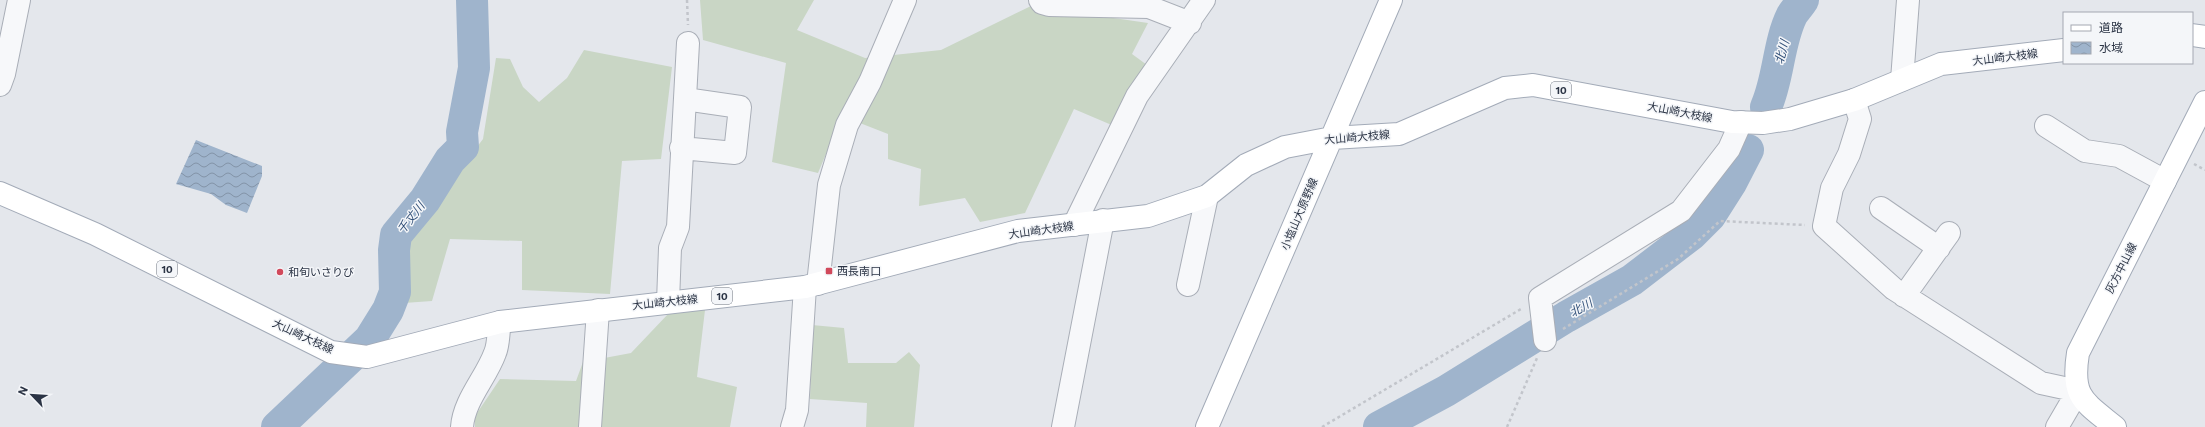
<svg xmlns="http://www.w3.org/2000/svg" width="2205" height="427" font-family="Commissioner,'Noto Sans JP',sans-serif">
<defs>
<pattern id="water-waves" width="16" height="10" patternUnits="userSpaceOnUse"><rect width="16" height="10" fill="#9fb4cc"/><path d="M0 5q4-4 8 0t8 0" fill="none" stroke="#8293a7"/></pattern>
</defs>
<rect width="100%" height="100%" fill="#e4e7ec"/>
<!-- grass -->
<path fill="#c9d6c5" d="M700,0H814L797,30L865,58L941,50L1031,6L1148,23L1132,54L1147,65L1114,126L1074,109L1025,213L980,222L965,198L919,206L921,169L888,159V134L842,116L818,173L772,162L786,63L703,40Z
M584,50L672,67L661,159L622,161L610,294L522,290V241L450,239L432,301L404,303L405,242L483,139L496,58L510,59L523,87L539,102L567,78Z
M705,310L697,377L737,387L730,427H475V416L500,379L576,381L583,362L631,353L669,313Z
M812,325L844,328L848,363H896L909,352L920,365L914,427H866L867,403L810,399Z"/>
<!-- water -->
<path fill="url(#water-waves)" d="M196,140L262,166V176L247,213L226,205L211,194L176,184Z"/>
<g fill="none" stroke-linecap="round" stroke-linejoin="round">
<!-- river -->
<path stroke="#9fb4cc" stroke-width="32" d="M1766,107C1779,78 1778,43 1792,15C1795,10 1800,5 1803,0
M277,427L370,339L388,310L395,292L394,250L396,235L425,200L450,160L463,147L462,132L474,68L472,0
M1379,427L1446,391L1566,317L1632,280L1692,234L1710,216L1731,183L1748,150"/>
<!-- minor casing -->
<g stroke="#a9aeb7" stroke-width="24">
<path id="minor" d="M1040,0L1042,3L1049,5L1149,7L1190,23
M1902,80L1908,0
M0,85L4,74L19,0
M1854,100L1860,119L1849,154L1832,188L1824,226L1894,289L2041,383L2078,391L2057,427
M2046,126L2085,151L2119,156L2165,181
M681,148L735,153L740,107L685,99
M1881,208L1939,248
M1074,225L1137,96L1204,0
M818,284L829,185L847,125L870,82L905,0
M1188,285L1207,196
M1904,296L1949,233
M668,302L670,248L678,227L688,43
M1545,340L1540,298L1681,211L1729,149L1741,122
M462,427C464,400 486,378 495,353C499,344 498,331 500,322
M590,427L598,310
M792,427L797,410L805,287
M1063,427L1103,220"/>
</g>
<!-- major casing -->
<g stroke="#a3abb8" stroke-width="24">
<path id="major" d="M2192,35L2205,37
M0,193L95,234L331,352L367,357L500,322L805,287L1018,231L1148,216L1207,196L1246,165L1285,147L1332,138L1399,134L1505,88L1533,85L1732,122L1763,123L1790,119L1854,100L1941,64L2064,50
M1207,427L1391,0
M2115,427C2083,401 2071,397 2078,353L2205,102"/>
</g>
<!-- path -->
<path stroke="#c2c5cb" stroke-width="2.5" stroke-dasharray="3 3" stroke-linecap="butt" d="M687,0L688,25
M2194,164L2205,170
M1563,329L1678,259L1720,221L1805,225
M1322,427L1521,309
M1507,427L1537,358"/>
<!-- minor -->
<use href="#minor" stroke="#f7f8fa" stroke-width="22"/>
<!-- major -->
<use href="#major" stroke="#fff" stroke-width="22"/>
</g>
<!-- markers -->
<g fill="#d1495b" stroke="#f4f6f9" stroke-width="1.5">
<rect x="825" y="267" width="8" height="8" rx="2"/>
<circle cx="280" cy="272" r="4"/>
</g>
<g text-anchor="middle" stroke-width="3" stroke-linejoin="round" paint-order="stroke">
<!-- shield labels -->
<g fill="#f4f6f9" stroke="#676e7b" stroke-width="1">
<rect x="1551" y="82" width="20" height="16" rx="3"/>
<rect x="157" y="261" width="20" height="16" rx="3"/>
<rect x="712" y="288" width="20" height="16" rx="3"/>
</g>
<g font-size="10" font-weight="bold" fill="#2b3445">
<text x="1561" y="94">10</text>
<text x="167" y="273">10</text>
<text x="722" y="300">10</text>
</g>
<!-- street labels -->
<g font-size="11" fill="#2b3445" stroke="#f4f6f9">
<text transform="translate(2005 57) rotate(-7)" y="4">大山崎大枝線</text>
<text transform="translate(1680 112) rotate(11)" y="4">大山崎大枝線</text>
<text transform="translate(1357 137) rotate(-5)" y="4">大山崎大枝線</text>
<text transform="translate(1299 214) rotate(-67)" y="4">小塩山大原野線</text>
<text transform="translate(1041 230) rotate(-8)" y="4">大山崎大枝線</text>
<text transform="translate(2121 268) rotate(-63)" y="4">灰方中山線</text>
<text transform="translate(665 302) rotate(-6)" y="4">大山崎大枝線</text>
<text transform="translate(303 336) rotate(25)" y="4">大山崎大枝線</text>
</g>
<!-- poi labels -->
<g font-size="11" fill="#2b3445" stroke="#f4f6f9" text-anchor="start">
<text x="837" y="275">西長南口</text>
<text x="288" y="276">和旬いさりび</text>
</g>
<!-- water labels -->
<g font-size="12" font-style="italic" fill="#34527a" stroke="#f4f6f9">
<text transform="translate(1782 52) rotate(-74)" y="4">北川</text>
<text transform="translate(411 218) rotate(-52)" y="4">千丈川</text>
<text transform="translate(1581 308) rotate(-29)" y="4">北川</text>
</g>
</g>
<!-- legend -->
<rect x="2063" y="12" width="130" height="52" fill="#f4f6f9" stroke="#a4a8b1"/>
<rect x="2071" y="25" width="20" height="6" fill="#ffffff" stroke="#a4a8b1"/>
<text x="2099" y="32" font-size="12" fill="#2b3445">道路</text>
<rect x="2071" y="42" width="20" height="12" fill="url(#water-waves)" stroke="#a4a8b1"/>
<text x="2099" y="52" font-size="12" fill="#2b3445">水域</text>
<!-- north arrow -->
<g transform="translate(32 395) rotate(295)" stroke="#f4f6f9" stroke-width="3" paint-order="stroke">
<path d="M0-3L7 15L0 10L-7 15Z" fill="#2b3445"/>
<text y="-6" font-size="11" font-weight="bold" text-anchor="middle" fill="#2b3445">N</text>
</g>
</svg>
